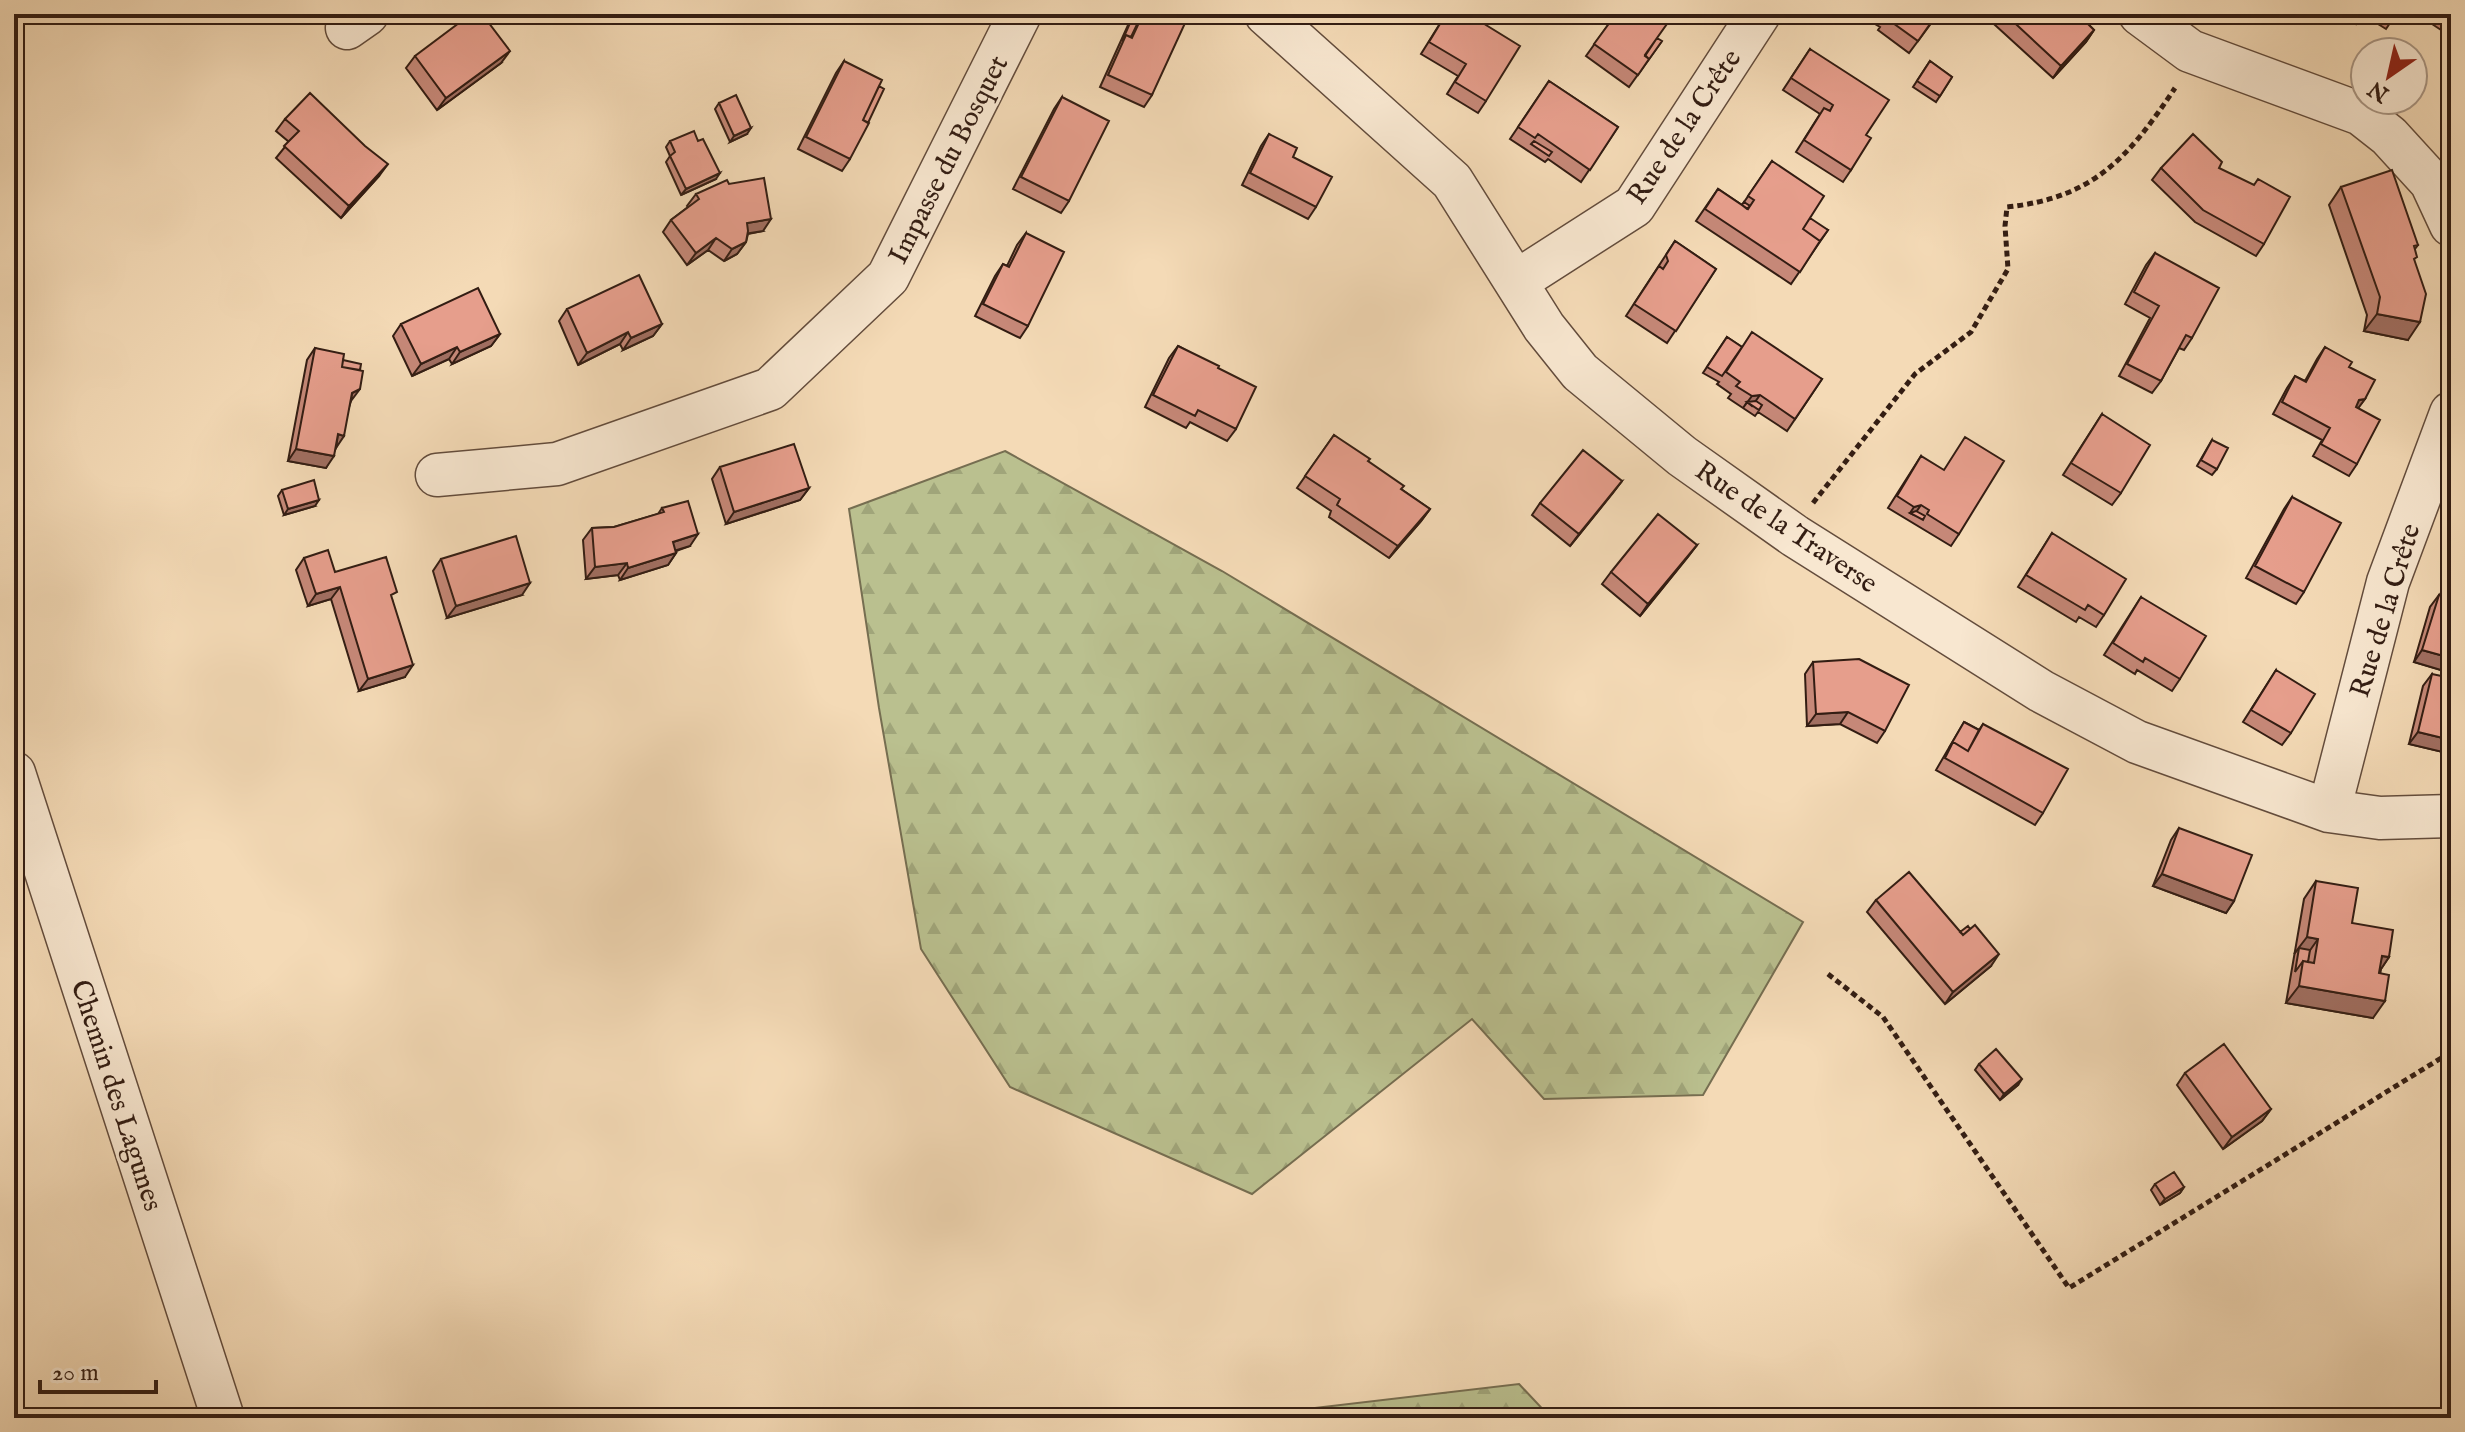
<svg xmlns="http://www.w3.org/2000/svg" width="2465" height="1432" font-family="'IM FELL English',serif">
<defs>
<pattern id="forest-firs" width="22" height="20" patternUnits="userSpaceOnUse" patternTransform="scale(2)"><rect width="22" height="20" fill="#bac08f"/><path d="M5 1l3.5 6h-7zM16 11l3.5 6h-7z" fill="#a0a57a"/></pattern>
</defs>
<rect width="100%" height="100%" fill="#f4dab6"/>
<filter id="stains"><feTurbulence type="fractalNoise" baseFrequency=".0025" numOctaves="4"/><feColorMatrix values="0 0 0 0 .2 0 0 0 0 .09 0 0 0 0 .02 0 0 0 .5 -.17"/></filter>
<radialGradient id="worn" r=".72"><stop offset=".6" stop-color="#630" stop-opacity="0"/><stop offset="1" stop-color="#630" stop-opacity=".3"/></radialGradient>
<!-- forest -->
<path fill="url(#forest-firs)" stroke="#766e51" stroke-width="2" d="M1005,451L1222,571L1803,922L1703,1095L1544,1099L1472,1019L1252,1194L1010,1087L921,949L879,708L849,509Z
M1519,1384L1551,1418H1229Z"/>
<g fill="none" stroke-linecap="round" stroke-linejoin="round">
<!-- street casing -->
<g stroke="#634c3c" stroke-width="45">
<path id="street" d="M1266,14L1452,181L1544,327L1580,372L1682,456L1795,536L2041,691L2137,742L2329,811L2380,818L2451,816
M2140,14L2190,51L2361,114L2389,136L2431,182L2451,225
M347,28L367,14
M1517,281L1634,206L1759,14
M437,475L557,464L770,389L888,277L1020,14
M14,773L223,1418
M2329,811L2388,582L2451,413"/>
</g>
<!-- path -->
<path stroke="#331d13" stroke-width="5" stroke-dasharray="6 4" stroke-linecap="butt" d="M1813,503L1915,374L1971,332L2008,269L2005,226L2007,207C2094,198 2129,157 2175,88
M1828,974L1883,1017L2069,1288L2451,1052"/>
<!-- street -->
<use href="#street" stroke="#f8e7d0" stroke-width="42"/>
</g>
<!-- wall -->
<path fill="#c68878" stroke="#331d13" stroke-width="2" d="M1133,14H1171L1152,95L1144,107L1100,87Z
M1446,14H1468L1486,101L1478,113L1447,94L1458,76L1421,54Z
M1616,14L1650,49L1662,41L1629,87L1586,56Z
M1858,14H1938L1909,53L1878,30L1880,27Z
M1985,14H2078L2094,30L2086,42L2053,78L1984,15Z
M2341,14H2396L2386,29L2362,14L2356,24Z
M2417,14H2451V16L2441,30Z
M1810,49L1866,135L1851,170L1843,182L1796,152L1820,114L1783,90Z
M415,56L501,63L437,110L406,68Z
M844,61L850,159L842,171L798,149L836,73Z
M1930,61L1952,77L1936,102L1913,87Z
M1549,81L1618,127L1581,182L1548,159L1545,162L1510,139Z
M1062,97L1069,201L1061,213L1013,189L1054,109Z
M719,103L747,134L730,142L715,109Z
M285,119L379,176L341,218L276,158L289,142L276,131Z
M1269,134L1293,157L1316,207L1308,219L1242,185L1261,146Z
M670,141H698L716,179L681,195L666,162L670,156L666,147Z
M1772,161L1808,222L1828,230L1791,284L1696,221L1718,189L1742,205Z
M2161,168H2219L2264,244L2256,256L2195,222L2152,180Z
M2341,187L2418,245L2415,249L2408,340L2364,331L2367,315L2329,205Z
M696,194L763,231L748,234L746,242L737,254L724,261L708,250L687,265L663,232L671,220L688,207L687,206Z
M1026,233L1028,326L1020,338L975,316L995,276L1003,264L1007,266L1017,245Z
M1675,241L1716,269L1667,343L1626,316Z
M2155,253L2192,338L2184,350L2179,348L2161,381L2152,393L2119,376L2150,318L2125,304L2146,265Z
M567,309L662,324L653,336L623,350L620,344L578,365L559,321Z
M401,324L500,334L491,346L452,364L449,359L412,376L393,336Z
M1727,337L1742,347L1822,379L1787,431L1758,412L1755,416L1728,398L1731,394L1717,384L1719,382L1703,373Z
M1178,346L1218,368L1236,429L1227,441L1190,422L1186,428L1145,407L1169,358Z
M2325,347L2349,367L2365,399L2358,408L2357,464L2349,476L2313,456L2322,440L2273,414L2287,388L2295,376L2305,381L2317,359Z
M315,348L343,360L351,401L336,448L326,468L288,461L307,360Z
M2102,414L2121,493L2112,505L2063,475Z
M1334,435L1401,489L1430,509L1421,521L1389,558L1329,517L1331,511L1297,488Z
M2212,440L2217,469L2212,475L2197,466Z
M1921,456L1959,534L1951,546L1888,508Z
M720,467L809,488L800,500L726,524L712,479Z
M1622,481L1570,546L1532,515L1540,503Z
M282,490L315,506L284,515L278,496Z
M2292,497L2304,592L2296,604L2246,578L2284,509Z
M662,508L690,546L676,551V553L668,565L620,580L618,575L586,579L583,540L592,528L614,527L658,514Z
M2052,533L2104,615L2096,627L2079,617L2076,622L2018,587Z
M1697,545L1640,616L1602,584L1611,572Z
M304,558L392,599L405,677L359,691L331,599L308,606L296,570Z
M441,559L522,595L447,618L433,571Z
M2439,595L2451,673L2414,662L2430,607Z
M2141,597L2180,679L2172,691L2137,670L2135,674L2104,655Z
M1813,662L1885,731L1877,743L1840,724L1807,726L1805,674Z
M2276,670L2291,733L2282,745L2243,722Z
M2432,674L2451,754L2409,744L2423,686Z
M1964,722L1979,730L1983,724L2043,813L2035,825L1936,770Z
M2179,828L2234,901L2226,913L2153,886L2171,840Z
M2316,881L2352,923L2389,957L2381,969L2373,1018L2286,1003L2304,899Z
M2451,884V949L2445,893Z
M1876,900L1960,932L1991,966L1945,1004L1867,912Z
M1979,1064L2018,1085L2000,1100L1975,1070Z
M2185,1073L2271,1109L2262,1121L2223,1149L2177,1085Z
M2155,1184L2184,1187L2180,1193L2160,1205L2151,1190Z"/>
<!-- shaded-wall -->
<path fill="#a16f62" stroke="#331d13" stroke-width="2" d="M2094,30L2086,42L2053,78L2061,66Z
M510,51L501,63L437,110L446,98Z
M751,128L747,134L730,142L734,136Z
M388,164L379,176L341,218L349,206Z
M720,173L716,179L681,195L686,189Z
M771,219L763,231L738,235L747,223Z
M716,238L708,250L687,265L696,253Z
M746,242L737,254L724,261L732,249Z
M2377,314L2420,322L2408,340L2364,331Z
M662,324L653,336L623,350L631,338Z
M628,332L620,344L578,365L587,353Z
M500,334L491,346L452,364L460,352Z
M457,347L449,359L412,376L421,364Z
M360,389L351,401L352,393Z
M1760,395L1752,406L1747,402L1743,408L1752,396Z
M2365,399L2356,411L2351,412L2359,400Z
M338,434L344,436L336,448Z
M296,449L334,456L326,468L288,461Z
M1622,481L1613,493L1570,546L1579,534Z
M809,488L800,500L726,524L734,512Z
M319,500L315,506L284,515L288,509Z
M1921,505L1914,515L1910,513L1914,507Z
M1430,509L1421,521L1389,558L1398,546Z
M698,534L690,546L664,554L673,542Z
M1697,545L1688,557L1640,616L1648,604Z
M676,553L668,565L620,580L628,568Z
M627,563L618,575L586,579L595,567Z
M530,583L522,595L447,618L456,606Z
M340,587L331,599L308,606L316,594Z
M2422,650L2451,658V673L2414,662Z
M413,665L405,677L359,691L368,679Z
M1848,712L1840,724L1807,726L1816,714Z
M2418,732L2451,740V754L2409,744Z
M2162,874L2234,901L2226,913L2153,886Z
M2307,937L2318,939L2306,956L2299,948L2294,954Z
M1999,954L1991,966L1945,1004L1953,992Z
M2382,956L2389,957L2377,975Z
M2299,986L2385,1001L2373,1018L2286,1003Z
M2022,1079L2018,1085L2000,1100L2004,1094Z
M2271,1109L2262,1121L2223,1149L2232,1137Z
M2184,1187L2180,1193L2160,1205L2165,1199Z"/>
<!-- building -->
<path fill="#e69e8c" stroke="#331d13" stroke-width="2" d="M471,14H482L510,51L446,98L415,56Z
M1134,14H1142L1131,37L1126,35L1122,41Z
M1143,14H1171L1186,21L1152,95L1108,75L1126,35L1132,38Z
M1446,14H1468L1520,46L1486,101L1455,82L1466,64L1429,42Z
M1616,14H1674L1645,55L1649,59L1638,75L1594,44Z
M1886,14H1937L1918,41L1886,18L1888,15Z
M2005,14H2078L2094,30L2061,66Z
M2430,14H2445L2450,18L2446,24Z
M1657,38L1662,41L1645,65L1649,59L1645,56Z
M1810,49L1889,100L1866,135L1871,138L1851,170L1804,140L1824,108L1830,111L1833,105L1791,78Z
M844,61L882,80L863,120L869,123L850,159L806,137Z
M1930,61L1952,77L1940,96L1917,81Z
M1549,81L1618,127L1590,170L1538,134L1535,138L1518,127Z
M879,86L884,89L868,123L863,120Z
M310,93L365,146L388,164L349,206L284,146L299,131L285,119Z
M736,95L751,128L734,136L719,103Z
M1062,97L1109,121L1069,201L1021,177Z
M694,131L698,141L703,139L720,173L686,189L670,156L675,152L670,141Z
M1269,134L1297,148L1293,157L1332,177L1316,207L1250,173Z
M2193,134L2222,162L2219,168L2254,185L2258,179L2290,197L2264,244L2203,210L2161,168Z
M1534,141L1552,152L1549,156L1531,144Z
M1772,161L1824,196L1803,229L1820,241L1800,272L1705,209L1718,189L1748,209L1754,200L1748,196Z
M2392,170L2418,245L2414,246L2417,257L2414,259L2426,294L2420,322L2377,314L2380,297L2341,187Z
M764,178L771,219L747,223L748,231L746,242L732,249L716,238L696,253L671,220L699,199L696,194L727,180L729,184Z
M1744,202L1750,206L1747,209L1742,205Z
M1810,218L1828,230L1820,241L1803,229Z
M1026,233L1064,252L1028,326L983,304L1003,264L1009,267Z
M1675,241L1716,269L1676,331L1634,304L1659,266L1663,269L1668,261L1666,255Z
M2155,253L2219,288L2192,338L2186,335L2161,381L2127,364L2159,306L2134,292Z
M639,275L662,324L631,338L628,332L587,353L567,309Z
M478,288L500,334L460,352L457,347L421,364L401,324Z
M1752,332L1822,379L1795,419L1760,395L1752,396L1736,386L1740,382L1726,372Z
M1727,337L1742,347L1722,376L1707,367Z
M1178,346L1219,366L1218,368L1256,387L1236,429L1198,410L1195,416L1153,395Z
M2325,347L2352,362L2349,367L2375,380L2365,399L2359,400L2356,407L2380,420L2357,464L2321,444L2330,428L2282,402L2295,376L2306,382Z
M315,348L344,354L342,367L363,371L360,389L352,393L344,436L338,434L334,456L296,449Z
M343,360L361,364L360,370L342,367Z
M1756,401L1762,405L1759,410L1747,402Z
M2102,414L2150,445L2121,493L2071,463Z
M1334,435L1370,459L1368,461L1404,486L1401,489L1430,509L1398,546L1337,505L1340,499L1305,476Z
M1965,437L2004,461L1959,534L1927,514L1929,510L1921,505L1914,507L1897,496L1921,456L1944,470Z
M2212,440L2228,448L2217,469L2201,460Z
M794,444L809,488L734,512L720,467Z
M1583,450L1622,481L1579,534L1540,503Z
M314,480L319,500L288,509L282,490Z
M2292,497L2341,523L2304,592L2255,566Z
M688,501L698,534L673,542L676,553L628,568L627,563L595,567L592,528L614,527L664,512L662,508Z
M1916,511L1925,516L1923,520L1910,513Z
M1658,514L1697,545L1648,604L1611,572Z
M2052,533L2126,579L2104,615L2088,605L2085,610L2026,575Z
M516,536L530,583L456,606L441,559Z
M328,550L335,572L386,557L397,592L391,595L413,665L368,679L340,587L316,594L304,558Z
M2439,595L2451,598V658L2422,650Z
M2141,597L2206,636L2180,679L2145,658L2143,662L2113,643Z
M1859,659L1909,685L1885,731L1848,712L1816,714L1813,662Z
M2276,670L2315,694L2291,733L2251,710Z
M2432,674L2451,678V740L2418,732Z
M1964,722L1979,730L1968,751L1953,742L1949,748Z
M1983,724L2068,769L2043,813L1945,758L1953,742L1968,751Z
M2179,828L2252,855L2234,901L2162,874Z
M1909,872L1963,935L1975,925L1999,954L1953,992L1876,900Z
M2316,881L2358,888L2352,923L2393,930L2389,957L2382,956L2379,973L2389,975L2385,1001L2299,986L2303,961L2314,963L2318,939L2307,937Z
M1968,926L1970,929L1963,935L1960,932Z
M2299,948L2310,950L2308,962L2303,961L2295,972Z
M2224,1044L2271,1109L2232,1137L2185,1073Z
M1996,1049L2022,1079L2004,1094L1979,1064Z
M2174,1172L2184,1187L2165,1199L2155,1184Z"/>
<g text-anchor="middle" stroke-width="6" stroke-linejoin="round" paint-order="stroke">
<!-- street labels -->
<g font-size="28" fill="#331d13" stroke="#f8e7d0">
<text transform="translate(1683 126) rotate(-56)" y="10">Rue de la Crête</text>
<text transform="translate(947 159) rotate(-63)" y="10">Impasse du Bosquet</text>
<text transform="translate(1787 526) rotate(34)" y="10">Rue de la Traverse</text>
<text transform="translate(2384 610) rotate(-73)" y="10">Rue de la Crête</text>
<text transform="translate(118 1095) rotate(72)" y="10">Chemin des Lagunes</text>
</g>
</g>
<!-- margin -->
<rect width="2465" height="1432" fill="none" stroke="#f4dab6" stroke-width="48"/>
<rect x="16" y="16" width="2433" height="1400" fill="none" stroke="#331d13" stroke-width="4"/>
<rect x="24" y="24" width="2417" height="1384" fill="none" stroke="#331d13" stroke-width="2"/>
<!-- north arrow -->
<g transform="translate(2389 76) rotate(214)"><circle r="38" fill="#f8e7d0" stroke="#a99684" stroke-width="2"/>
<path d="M0-6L14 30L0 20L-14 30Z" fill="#8f2418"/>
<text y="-12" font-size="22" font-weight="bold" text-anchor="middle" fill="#331d13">N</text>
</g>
<!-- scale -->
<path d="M40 1380v12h116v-12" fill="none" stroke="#331d13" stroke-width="4"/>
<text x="52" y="1380" font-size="24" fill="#331d13" stroke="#f8e7d0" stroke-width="6" paint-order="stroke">20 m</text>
<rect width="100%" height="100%" filter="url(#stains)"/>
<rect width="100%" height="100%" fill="url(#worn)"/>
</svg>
